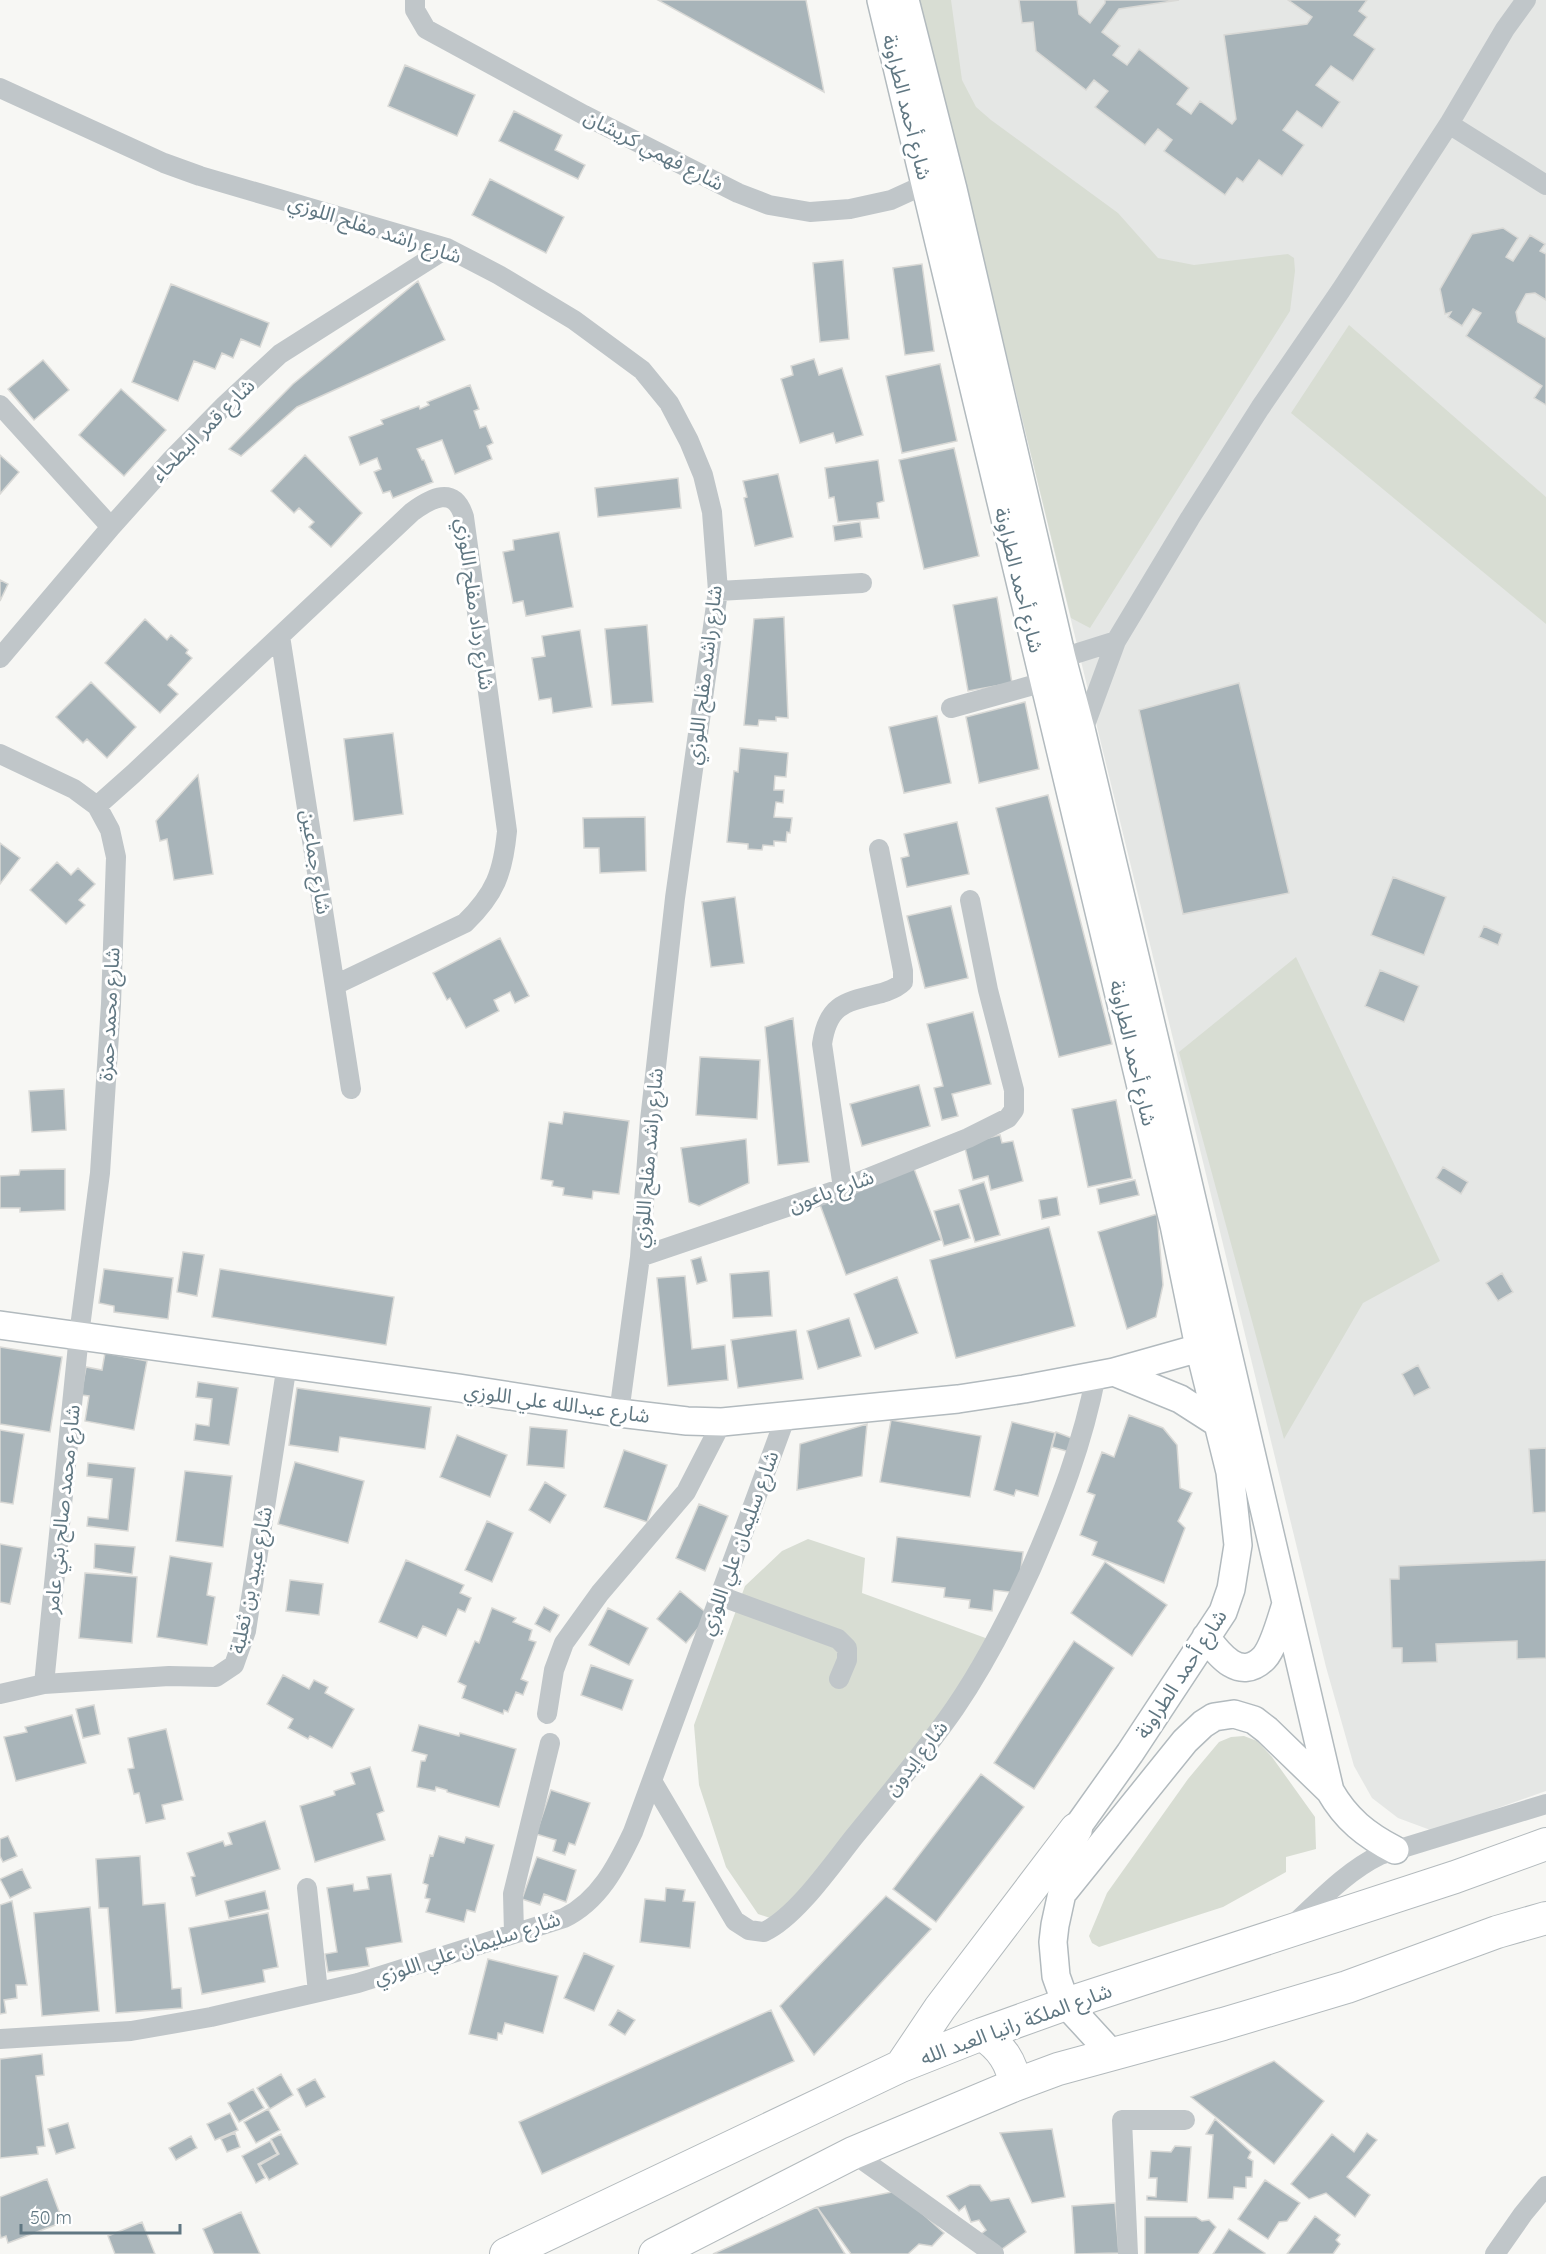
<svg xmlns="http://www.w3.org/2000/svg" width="1546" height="2254" font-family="Quicksand,'Noto Sans Arabic',sans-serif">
<rect width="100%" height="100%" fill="#f7f7f4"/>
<!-- built -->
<path fill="#e5e7e5" d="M920,0H1546V1791L1433,1831L1398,1818L1372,1798L1354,1766L1326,1667Z"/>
<!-- green -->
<path fill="#d8ddd3" d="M920,0H951L962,80L976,107L991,120L1118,213L1158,258L1194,265L1288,254L1294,258L1295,271L1290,311L1090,628L1071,618Z
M1349,325L1546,497V624L1291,413Z
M1296,957L1440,1261L1363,1303L1284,1439L1179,1052Z
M808,1539L865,1558L862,1593L991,1640L954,1704L783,1911L773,1919L758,1914L726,1867L699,1785L694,1725L745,1586L782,1551Z
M1244,1736L1257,1741L1272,1757L1315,1817L1316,1849L1286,1857V1872L1223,1907L1099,1947L1092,1943L1089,1936L1107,1893L1188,1779L1219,1742L1231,1737Z"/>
<!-- building -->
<path fill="#a8b4b9" stroke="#d9d9d6" stroke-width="1.5" d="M658,0H806L824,92Z
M1019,0H1077L1079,14L1090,23L1105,3V0H1179L1119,9L1102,32L1120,46L1113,55L1127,65L1139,49L1189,88L1177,104L1191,114L1200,101L1232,124L1236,119L1224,35L1307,24L1312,17L1288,0H1367L1359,11L1367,17L1354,35L1375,49L1353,81L1331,66L1316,85L1340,102L1322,128L1297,111L1283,130L1304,145L1282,176L1259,160L1243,182L1237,178L1225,195L1164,151L1172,140L1158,129L1145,145L1095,107L1108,91L1094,80L1086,90L1036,51L1033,22L1022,23Z
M405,65L475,95L457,136L388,106Z
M514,111L562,135L555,150L585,165L578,179L499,141Z
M490,179L564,217L546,253L472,215Z
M1503,228L1518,238L1506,257L1513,261L1530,235L1545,244L1540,251L1546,254V300L1535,293L1526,294L1516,312L1518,322L1546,338V405L1534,398L1542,386L1466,336L1481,313L1473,309L1462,326L1448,317L1451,312L1445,314L1440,289L1472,234Z
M843,260L849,339L820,342L813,263Z
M922,264L934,351L905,355L893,268Z
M418,281L445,340L297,407L241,456L229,449L293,384Z
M171,284L269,323L260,347L241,339L233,358L222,353L215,369L194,361L178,401L132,382Z
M814,359L819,375L842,368L863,435L836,443L833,433L800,443L781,379L793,375L791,366Z
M43,360L69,390L34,420L8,389Z
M940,364L957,441L902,453L886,376Z
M470,385L479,409L474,411L480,428L486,426L493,443L487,446L492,459L455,474L442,440L417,449L422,460H424L433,482L393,498L390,491L383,493L374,472L381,469L377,458L360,465L349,437L383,424L381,420L419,406L420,409L429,405L427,402Z
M121,389L166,430L124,476L79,435Z
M954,448L979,556L924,569L899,460Z
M0,455L19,472L0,494Z
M305,455L362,513L331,547L309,527L314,522L299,508L294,513L271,491Z
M878,460L884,501L877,503L879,518L838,522L834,497L829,498L825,468Z
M778,474L793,537L755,546L744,498L747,497L743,481Z
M678,478L681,508L598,517L595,488Z
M860,522L862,537L835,541L833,526Z
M559,532L573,607L526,616L523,601L513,603L503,552L514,550L513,540Z
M0,580L8,584L0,601Z
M997,597L1012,683L968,691L953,605Z
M784,617L788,718L776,717V721L759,720L758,726L744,725L754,619Z
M145,619L167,640L171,635L188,650L186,653L192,658L168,685L178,694L160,713L105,663Z
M647,625L653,702L612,705L605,629Z
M580,630L592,707L553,713L551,698L539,700L532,658L545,656L542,636Z
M91,682L136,727L107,758L87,739L83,743L56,717Z
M1239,683L1289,893L1183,914L1139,710Z
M1025,702L1039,769L979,783L966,717Z
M937,716L951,783L904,793L889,727Z
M393,733L403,814L354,821L344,739Z
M740,748L788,753L786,777L775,776L774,790H784L783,803L776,802L774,817L792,818L790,833L787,832L786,842L774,841V846L763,845L762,850L748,849V844L727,842L734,771L738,772Z
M198,775L213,874L174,880L167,839L160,841L156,821Z
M1048,795L1112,1044L1059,1057L996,808Z
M645,817L646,871L600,873L599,848H584L583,818Z
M957,822L969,874L907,887L901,858L909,856L904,834Z
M0,843L20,858L0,884Z
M57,862L71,875L78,868L95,884L79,900L85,905L66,924L30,890Z
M1393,877L1446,897L1424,955L1371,935Z
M735,897L744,963L711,967L702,902Z
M951,906L968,978L925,988L907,916Z
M1484,926L1502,934L1498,945L1479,937Z
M500,938L529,996L515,1003L510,992L494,1000L499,1011L466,1028L450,998L447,1000L433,973Z
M1380,970L1419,986L1404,1022L1365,1006Z
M973,1012L991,1084L952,1094L958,1116L942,1120L934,1088L943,1086L927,1024Z
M793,1018L809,1162L778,1165L765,1027Z
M700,1057L760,1060L757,1119L696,1115Z
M919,1085L930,1126L862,1146L850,1104Z
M64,1089L66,1130L32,1132L29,1091Z
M1116,1100L1132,1178L1088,1187L1072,1109Z
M564,1112L629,1121L619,1194L593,1191L592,1199L563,1195L564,1188L552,1186L553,1181L541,1179L549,1122L562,1124Z
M1000,1135L1002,1143L1013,1141L1023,1181L991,1190L988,1176L973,1180L964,1144Z
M746,1139L749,1183L699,1206L689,1202L681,1148Z
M913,1166L941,1240L846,1275L819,1202Z
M1443,1167L1468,1182L1461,1194L1436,1178Z
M65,1169V1210L20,1212V1208H0V1176L19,1175L20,1170Z
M1135,1180L1139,1195L1100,1204L1097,1189Z
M984,1182L1000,1235L975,1242L959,1190Z
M1057,1197L1060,1215L1042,1219L1039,1200Z
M959,1204L970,1238L944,1246L934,1211Z
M1157,1214L1163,1285L1156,1317L1127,1329L1098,1232Z
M1049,1227L1075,1326L956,1358L930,1260Z
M183,1252L204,1255L197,1296L177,1292Z
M701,1257L707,1281L697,1284L691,1260Z
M104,1269L173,1278L168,1319L114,1312V1306L99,1303Z
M220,1269L394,1297L386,1345L212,1317Z
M769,1271L772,1316L733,1318L730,1274Z
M1502,1273L1513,1292L1498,1301L1486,1283Z
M685,1276L692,1349L725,1345L728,1380L668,1386L657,1278Z
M897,1277L918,1333L875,1349L854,1294Z
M849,1318L861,1356L818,1369L807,1331Z
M796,1330L803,1379L738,1388L731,1340Z
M0,1347L62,1357L50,1432L0,1424Z
M105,1353L147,1361L134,1430L85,1421L89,1396L81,1395L86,1367L102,1370Z
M1418,1365L1430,1388L1414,1396L1402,1374Z
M198,1382L238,1388L229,1445L194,1440L196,1424L209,1426L212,1399L196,1397Z
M297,1388L431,1407L425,1449L340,1437L338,1452L289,1445Z
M1129,1415L1163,1428L1177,1445L1180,1488L1192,1493L1178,1521L1185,1528L1164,1583L1092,1555L1097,1542L1080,1535L1095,1495L1087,1492L1102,1452L1114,1457Z
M891,1420L981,1436L970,1497L880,1482Z
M1012,1422L1055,1433L1038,1496L1016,1490L1014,1496L994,1490Z
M867,1424L862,1476L797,1490L800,1444Z
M530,1427L567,1430L564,1468L527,1465Z
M0,1430L24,1434L13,1504L0,1502Z
M1056,1432L1074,1439L1070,1452L1052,1447Z
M457,1435L507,1455L490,1497L440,1477Z
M1546,1448V1512L1533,1513L1529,1449Z
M624,1450L667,1465L647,1522L604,1507Z
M295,1462L364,1481L348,1543L278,1524Z
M88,1463L135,1468L128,1531L87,1526L88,1517L108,1519L112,1479L87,1476Z
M185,1471L232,1476L223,1547L176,1541Z
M545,1482L566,1495L550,1523L529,1510Z
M699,1504L728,1516L705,1571L676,1558Z
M487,1521L513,1533L492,1582L465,1570Z
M897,1537L1023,1552L1018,1593L994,1590L992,1611L969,1608L970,1600L944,1597L945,1588L892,1582Z
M0,1544L22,1548L10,1604L0,1602Z
M95,1544L135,1547L132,1574L94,1568Z
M170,1556L212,1563L207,1595L215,1597L207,1645L157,1637Z
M406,1560L464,1585L460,1593L471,1598L465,1612L458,1609L446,1636L423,1626L417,1638L379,1622Z
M1546,1560V1658L1517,1659V1641L1436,1644L1437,1662L1402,1663V1648H1392L1390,1579H1399V1566Z
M1105,1562L1167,1605L1132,1656L1071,1613Z
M85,1573L137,1577L132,1643L79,1638Z
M290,1580L323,1584L319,1615L286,1611Z
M680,1591L709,1615L686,1643L657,1619Z
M544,1607L559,1615L550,1632L535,1624Z
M492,1608L516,1618L513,1622L532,1630L529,1640L536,1642L521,1679L528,1682L523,1695L516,1692L508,1712L504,1710L503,1714L462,1698L466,1686L458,1682L475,1641L479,1643Z
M608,1608L648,1628L629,1665L589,1645Z
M1074,1641L1114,1668L1034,1789L994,1763Z
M591,1665L633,1680L622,1710L581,1695Z
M283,1675L309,1689L314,1680L328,1687L325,1693L354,1709L332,1748L310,1736L308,1739L288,1728L293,1719L267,1704Z
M94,1705L100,1734L83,1738L76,1709Z
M72,1715L86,1763L16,1781L4,1737L27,1732L25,1727Z
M419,1725L459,1736L460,1733L516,1749L499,1807L447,1792V1790L436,1787L435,1791L417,1787L421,1761H425L427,1755L412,1751Z
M166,1729L183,1800L162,1805L165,1819L146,1823L139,1793L134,1794L128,1769L134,1768L128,1738Z
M370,1767L384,1811L377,1814L385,1840L315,1862L300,1806L335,1795L334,1791L355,1784L351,1773Z
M981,1774L1024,1807L936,1922L893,1889Z
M551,1790L590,1803L575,1845L569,1843L565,1855L553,1851L556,1840L536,1834Z
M265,1821L280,1869L196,1896L191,1877L195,1876L187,1853L223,1841L225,1846L232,1844L228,1833Z
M8,1836L17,1856L3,1862L0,1856V1839Z
M439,1836L464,1843L466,1837L494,1845L475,1912L467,1910L464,1922L426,1912L430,1899L425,1898L428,1885L423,1883L430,1855L433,1856Z
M140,1856L143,1905L165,1903L172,1989L181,1988L182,2008L116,2013L108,1908H99L96,1859Z
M537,1857L576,1870L566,1902L544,1894L540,1905L522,1899Z
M22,1869L31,1888L10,1898L0,1879Z
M391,1874L402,1942L366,1948L369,1966L328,1972L325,1954L337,1952L327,1888L353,1884L354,1891L369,1889L367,1877Z
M666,1888L685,1890L683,1901L695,1902L690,1948L640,1942L645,1899L665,1901Z
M265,1891L269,1909L229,1918L225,1901Z
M886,1896L931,1929L814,2055L780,2006Z
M12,1901L27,1985H16L17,1998L4,2000L6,2013L0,2014V1905Z
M90,1907L99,2011L42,2016L34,1913Z
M268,1913L278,1967L263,1970L265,1982L202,1994L189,1928Z
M584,1953L614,1966L594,2011L564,1998Z
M488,1959L558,1976L543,2033L505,2023L502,2034L498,2033L497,2040L469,2034Z
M618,2010L635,2020L625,2035L609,2025Z
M771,2010L794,2061L542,2174L519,2122Z
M42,2054L44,2075L36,2076L45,2146L37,2147L38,2154L0,2158V2059Z
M1274,2061L1324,2101L1274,2164L1191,2097Z
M281,2074L293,2095L270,2109L257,2088Z
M315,2079L325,2097L306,2107L297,2089Z
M253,2089L264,2108L239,2122L228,2103Z
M268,2109L280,2130L256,2143L244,2122Z
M230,2113L238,2130L215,2140L207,2124Z
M1215,2119L1251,2152L1248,2158L1253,2161L1252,2177H1246V2188L1234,2187L1233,2199L1208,2198L1213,2135L1206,2134Z
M68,2123L75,2148L56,2154L48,2129Z
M1052,2129L1065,2197L1032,2203L1000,2133Z
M235,2133L240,2147L227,2152L221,2139Z
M1367,2133L1377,2140L1347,2177L1370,2195L1355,2217L1326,2193L1309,2199L1291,2184L1332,2134L1354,2152Z
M281,2134L298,2164L269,2180L260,2165L279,2154L271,2139Z
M191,2136L197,2148L176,2160L169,2148Z
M270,2141L277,2154L258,2164L265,2178L256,2183L242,2156Z
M1175,2146L1191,2147L1187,2202L1147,2200V2196L1156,2197L1157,2178H1149L1151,2151L1171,2152Z
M47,2179L63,2222L8,2243L6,2236L1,2238L0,2234V2197Z
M1265,2180L1300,2203L1287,2221L1279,2222L1268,2239L1238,2219Z
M970,2185H980L991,2201L1009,2198L1026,2232L1002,2249L981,2234L986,2230L979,2220L971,2222L965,2206L959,2211L947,2196Z
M897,2191L944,2233L932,2246L919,2244L908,2254H851L817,2207Z
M1115,2203L1119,2253L1075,2254L1072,2206Z
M817,2207L845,2254H713Z
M241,2212L260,2254H214L203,2229Z
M1315,2216L1340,2235L1336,2240L1340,2244L1333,2254H1287Z
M1145,2217H1196L1202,2221L1209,2220L1216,2227L1198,2254H1145Z
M142,2222L155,2254H115L108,2236Z
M1229,2229L1265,2253L1264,2254H1213Z"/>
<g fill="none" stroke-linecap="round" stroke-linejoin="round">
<!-- secondary casing -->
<g stroke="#b2babe" stroke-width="30">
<path id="secondary" d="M881,0L1174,1225L1199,1347L1230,1472L1238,1545L1231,1589L1223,1612L1130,1753L1076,1829L1055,1925L1053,1942L1056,1976L1066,2004L1112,2054
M905,0L953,189L1062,658L1082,733L1156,1045L1330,1791C1346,1819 1366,1835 1395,1850
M0,1325L459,1388L619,1413L687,1421L722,1422L958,1399L1024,1389L1114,1372L1217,1343
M1114,1372L1180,1399L1219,1424
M1206,1637C1219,1655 1240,1682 1264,1658C1274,1647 1281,1619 1286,1604
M1065,1890L1185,1741L1203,1724L1214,1717L1234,1714L1254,1720L1267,1730L1329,1790"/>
</g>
<!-- primary casing -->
<g stroke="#b3babd" stroke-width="34">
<path id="primary" d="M982,2034C1001,2047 1012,2062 1015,2085
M901,2066L940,2008L1076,1829
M506,2254L901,2066L982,2034L1066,2004L1455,1877L1546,1844
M655,2254L853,2153L1015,2085L1058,2069L1223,2024L1347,1987L1497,1932L1546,1918"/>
</g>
<!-- street -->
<path stroke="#c0c6c9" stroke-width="20" d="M415,0V10L426,29L584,115L738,193L769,205L810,212L850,209L891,200L926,184
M0,88L164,163L200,176L447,248L499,275L574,320L642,370L669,403L689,441L703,475L712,512L718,591L675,898L650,1120L640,1257L619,1413
M1449,124L1546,185
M0,405L111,527
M718,591L862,583
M280,636L351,1089
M0,658L111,527L172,459L225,405L280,354L447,248
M1062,658L1116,641
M951,708L1044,682
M1082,733L1116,641L1190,518L1260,408L1341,290L1449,124L1505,29L1526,0
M0,754L74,789L97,806L110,830L116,857L111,1004L100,1173L79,1335L44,1684
M97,806L133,774L412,512C431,498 454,485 464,517L507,831C503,873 495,894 465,923L335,985
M843,1188L822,1044C828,1003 846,1002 882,993C890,990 896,989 903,982V971L879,849
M640,1257L843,1188L968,1138L1008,1118L1014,1110V1090L988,990L970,900
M720,1596L838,1639L847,1648V1660L839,1679
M0,1694L44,1684L169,1676L216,1677L234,1665L246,1631L287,1364
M547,1714L554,1670L564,1643L600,1593L686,1492L722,1422
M652,1781L735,1921L749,1930L764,1932C796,1917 831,1866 854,1837C888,1795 924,1753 955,1708C985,1664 1009,1617 1031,1569C1059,1505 1083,1443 1096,1375
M307,1888L318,1992
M1293,1925C1320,1900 1347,1871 1380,1855L1546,1804
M514,1933L513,1894L550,1743
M0,2039L131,2031L211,2017L358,1983L564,1918C599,1901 617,1866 633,1832L786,1416
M853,2153L994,2254
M1128,2254L1122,2120H1185
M1495,2254L1523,2214L1546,2186"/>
<!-- secondary -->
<use href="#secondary" stroke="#fff" stroke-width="27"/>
<!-- primary -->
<use href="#primary" stroke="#fff" stroke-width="32"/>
</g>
<g text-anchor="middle" stroke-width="6" stroke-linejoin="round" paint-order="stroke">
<!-- street labels -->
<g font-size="20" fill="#607782" stroke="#fff">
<text transform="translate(907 107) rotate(76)" y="7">شارع أحمد الطراونة</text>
<text transform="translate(654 150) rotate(27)" y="7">شارع فهمي كريشان</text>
<text transform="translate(375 229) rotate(18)" y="7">شارع راشد مفلح اللوزي</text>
<text transform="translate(203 430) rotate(-45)" y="7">شارع قمر البطحاء</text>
<text transform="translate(1019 580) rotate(76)" y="7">شارع أحمد الطراونة</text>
<text transform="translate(475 604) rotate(82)" y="7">شارع رداد مفلح اللوزي</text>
<text transform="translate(704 675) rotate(-83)" y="7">شارع راشد مفلح اللوزي</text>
<text transform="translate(316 862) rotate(81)" y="7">شارع جماعين</text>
<text transform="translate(109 1014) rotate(-87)" y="7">شارع محمد حمزة</text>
<text transform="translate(1133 1053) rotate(77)" y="7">شارع أحمد الطراونة</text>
<text transform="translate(648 1158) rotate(-85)" y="7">شارع راشد مفلح اللوزي</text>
<text transform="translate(831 1191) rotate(-20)" y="7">شارع باعون</text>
<text transform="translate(557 1403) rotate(8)" y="7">شارع عبدالله علي اللوزي</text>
<text transform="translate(62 1509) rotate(-84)" y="7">شارع محمد صالح بني عامر</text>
<text transform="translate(739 1543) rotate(-70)" y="7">شارع سليمان علي اللوزي</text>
<text transform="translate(251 1580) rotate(-79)" y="7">شارع عبيد بن ثعلبة</text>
<text transform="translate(1181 1674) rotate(-57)" y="7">شارع أحمد الطراونة</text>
<text transform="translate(916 1758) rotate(-52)" y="7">شارع إيدون</text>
<text transform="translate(467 1948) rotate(-18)" y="7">شارع سليمان علي اللوزي</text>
<text transform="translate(1016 2024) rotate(-20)" y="7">شارع الملكة رانيا العبد الله</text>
</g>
</g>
<!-- scale -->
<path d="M21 2224v9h159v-9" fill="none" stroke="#607782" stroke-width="3"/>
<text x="30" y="2224" font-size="18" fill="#607782" stroke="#ffffff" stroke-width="4.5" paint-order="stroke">50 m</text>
</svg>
